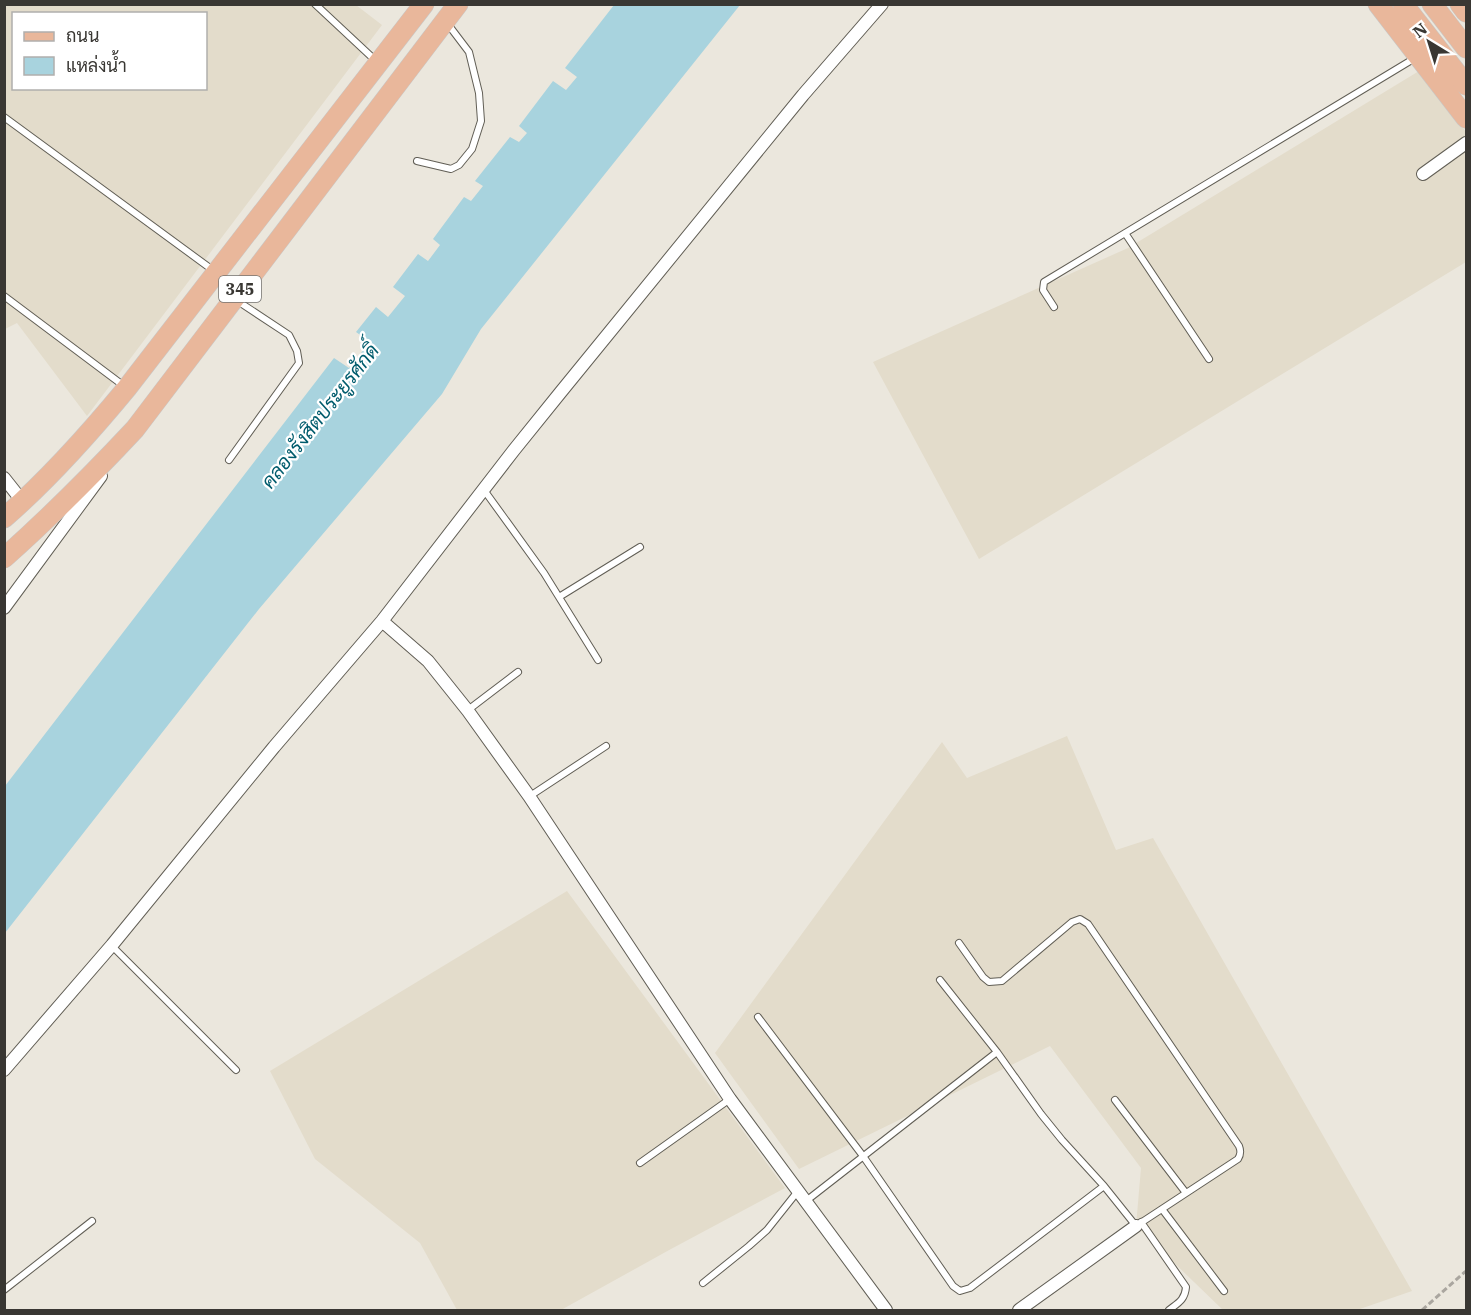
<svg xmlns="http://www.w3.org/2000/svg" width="1471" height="1315" font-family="'IBM Plex Serif',Sarabun,serif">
<rect width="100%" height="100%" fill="#ebe7dd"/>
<!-- built -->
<path fill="#e3dccb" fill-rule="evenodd" d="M5,5H356L382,25L87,416L17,323L5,329ZM14,14H206V88H14Z
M1419,71L1466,132V262L979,559L873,362L1128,248Z
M1067,736L1116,850L1153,838L1412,1291L1357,1310H1223L1136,1226L1141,1168L1050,1046L799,1169L715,1053L942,742L967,778Z
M567,891L785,1188L671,1249L561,1310H457L420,1243L315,1159L270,1071Z"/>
<!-- water -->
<path fill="#a8d3de" d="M614,5H740L481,329L442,394L259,609L5,933V786L334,358L349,368L370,342L356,332L376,307L388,317L405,296L393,287L418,254L428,261L440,245L433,239L464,197L471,201L483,186L475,181L510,137L519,142L527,133L519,126L553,81L566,90L577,77L565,68Z"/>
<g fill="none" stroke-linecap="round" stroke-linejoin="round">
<!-- lane casing -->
<g stroke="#615e55" stroke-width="8">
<path id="lane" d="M315,4L376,61
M4,117L214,271
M417,161L451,169L459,165L472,149L481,121L479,93L469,52L447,23
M1125,233L1209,359
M4,296L124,386
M1054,307L1043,290L1044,282L1415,58
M229,460L299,363L297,351L289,335L236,300
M484,490L544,573L598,660
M559,597L640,547
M468,710L518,672
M530,796L606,746
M112,946L236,1070
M940,980L997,1052L1041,1114L1062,1140L1104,1186
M758,1017L863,1156L953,1286L960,1291L970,1288L1104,1186L1136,1226L1238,1159C1241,1154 1241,1151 1239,1146L1088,924L1080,919L1072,922L1002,981L989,982L983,977L959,943
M1115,1100L1186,1193
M640,1163L730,1099
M806,1201L997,1052
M1162,1209L1224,1291
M1141,1222L1186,1287C1185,1300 1178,1303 1169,1310
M703,1283L749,1246L767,1230L798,1191
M4,1290L92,1221"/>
</g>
<!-- street casing -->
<g stroke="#615e55" stroke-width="14">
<path id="street" d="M1423,174L1466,143
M4,478L23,502
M4,608L101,476
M382,621L428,661L468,711L529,796L730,1099L886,1310
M4,1070L112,945L274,747L382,621L514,450L560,393L803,95L882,4
M1019,1310L1136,1226"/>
</g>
<!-- primary casing -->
<g stroke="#c8c7c6" stroke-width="21">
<path id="primary" d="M1378,4L1466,118
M1403,4L1466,85
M1432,4L1466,48
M1460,4L1466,12
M4,518C49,479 89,434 127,388L424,4
M4,558C50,517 93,474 135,429L458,4"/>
</g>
<!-- path -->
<path stroke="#aaa69f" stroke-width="3" stroke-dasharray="6 3" stroke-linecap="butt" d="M1422,1310L1466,1271"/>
<!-- lane -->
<use href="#lane" stroke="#fff" stroke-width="6"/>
<!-- street -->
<use href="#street" stroke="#fff" stroke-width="12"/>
<!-- primary -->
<use href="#primary" stroke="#e9b79b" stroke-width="20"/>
</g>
<g text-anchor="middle" stroke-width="4.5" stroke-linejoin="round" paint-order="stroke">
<!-- shield labels -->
<rect fill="#fff" stroke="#747370" stroke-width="1.5" x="219" y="276" width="42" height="26" rx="4.5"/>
<g font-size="16" font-weight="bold" fill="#393733">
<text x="240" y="295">345</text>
</g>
<!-- water labels -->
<g font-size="20" font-style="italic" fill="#005c6d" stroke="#fff">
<text transform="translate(320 416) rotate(-52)" y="7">คลองรังสิตประยูรศักดิ์</text>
</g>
</g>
<!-- border -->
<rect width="1471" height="1315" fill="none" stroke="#393733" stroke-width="12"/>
<!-- legend -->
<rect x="12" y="12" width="195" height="78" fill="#ffffff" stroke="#b0afad" stroke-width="1.5"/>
<rect x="24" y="32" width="30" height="9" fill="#e9b79b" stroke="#b0afad" stroke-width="1.5"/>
<text x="66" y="42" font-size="18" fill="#393733">ถนน</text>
<rect x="24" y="57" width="30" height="18" fill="#a8d3de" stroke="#b0afad" stroke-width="1.5"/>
<text x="66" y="72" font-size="18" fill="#393733">แหล่งน้ำ</text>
<!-- north arrow -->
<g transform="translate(1429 42) rotate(322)" stroke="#ffffff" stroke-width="4.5" paint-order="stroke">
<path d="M0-4.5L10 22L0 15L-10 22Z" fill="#393733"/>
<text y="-9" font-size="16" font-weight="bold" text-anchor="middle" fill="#393733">N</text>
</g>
</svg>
